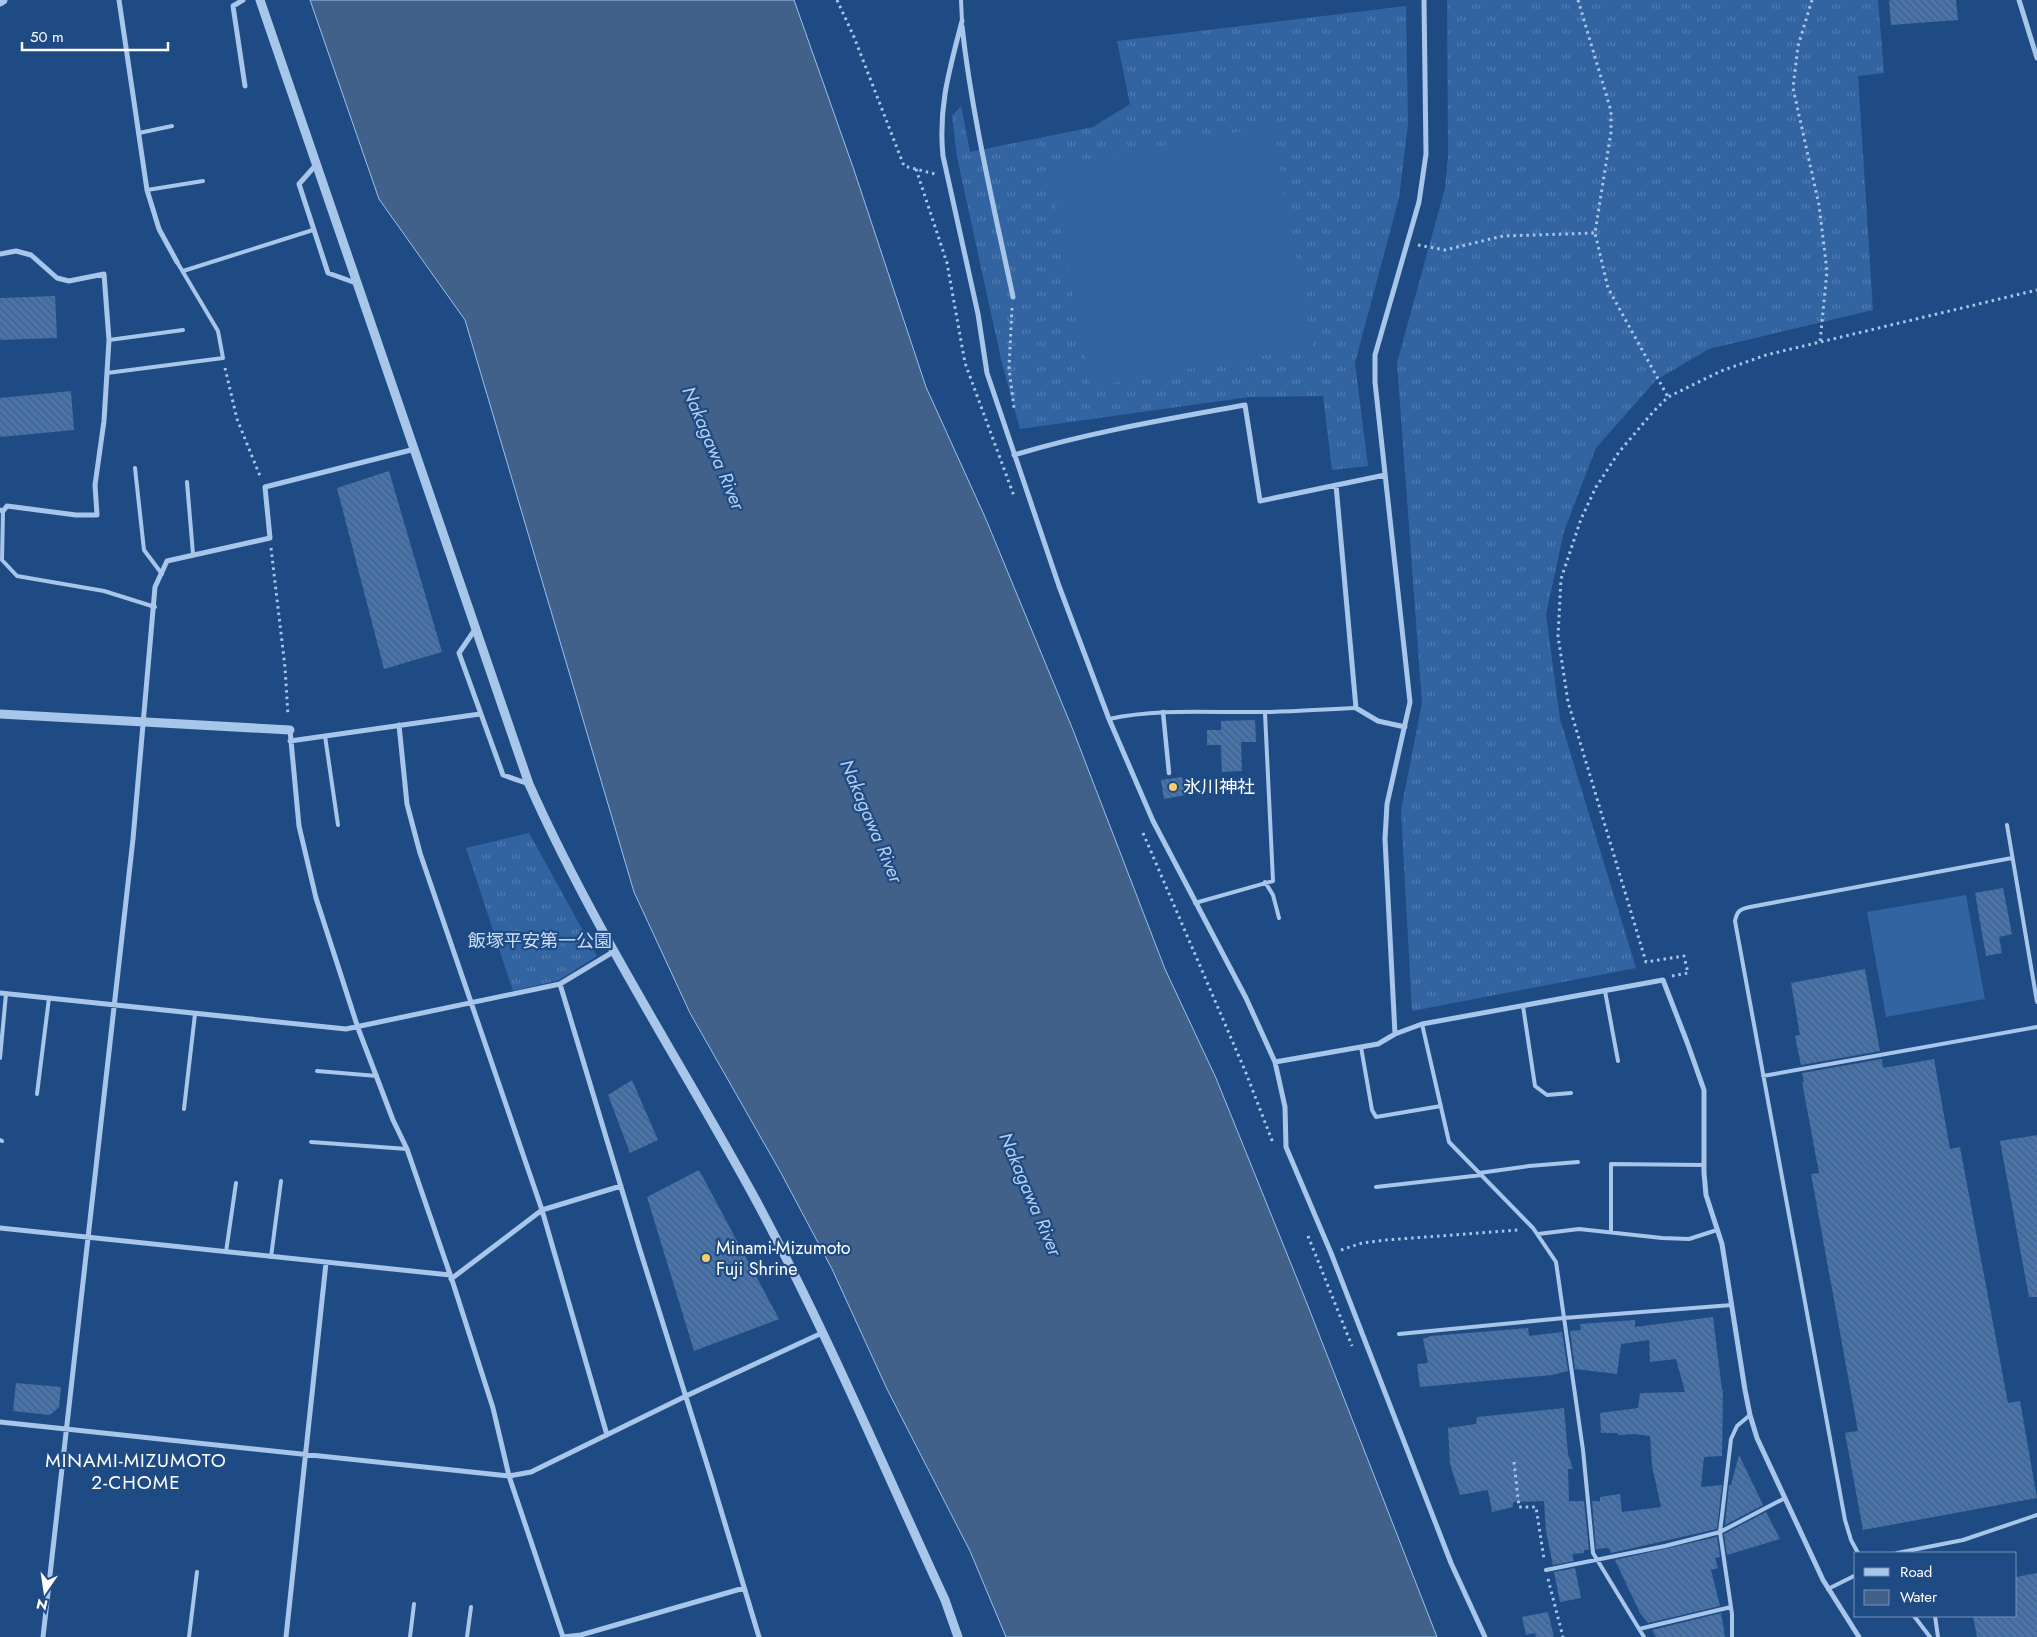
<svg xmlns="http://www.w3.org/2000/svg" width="2037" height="1637" font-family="Jost,'Noto Sans JP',sans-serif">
<defs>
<pattern id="grass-tufts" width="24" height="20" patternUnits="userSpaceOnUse" patternTransform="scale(1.25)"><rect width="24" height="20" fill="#3364a2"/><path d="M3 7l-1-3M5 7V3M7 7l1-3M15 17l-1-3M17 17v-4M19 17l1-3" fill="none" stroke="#527bb0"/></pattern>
<pattern id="building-back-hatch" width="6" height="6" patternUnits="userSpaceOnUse" patternTransform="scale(1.25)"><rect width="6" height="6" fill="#4874ae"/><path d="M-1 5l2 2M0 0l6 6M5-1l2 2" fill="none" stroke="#4a5e78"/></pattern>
</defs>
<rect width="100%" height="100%" fill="#1f4b85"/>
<!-- grass -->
<path fill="url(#grass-tufts)" d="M1447,0H1878L1884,73L1858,76L1873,310L1709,349L1656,380L1596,448L1564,531L1546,614L1560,719L1636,968L1412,1011L1401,810L1422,703L1397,363L1445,188L1448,156Z
M1406,6L1408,124L1399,198L1355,363L1368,466L1332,470L1323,396L1249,397L1020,429L1001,359L957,157L952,116L961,106L970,152L1093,127L1130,104L1117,41Z
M529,833L597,956L559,980L513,991L466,848Z"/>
<!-- pitch -->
<path fill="#3364a2" d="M1272,126L1313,347L1090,387L1049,167Z
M1966,895L1985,999L1886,1017L1867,912Z"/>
<!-- water -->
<path fill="#41618b" stroke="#9bc0eb" d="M310,0H794L854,170L926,387L985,517L1073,730L1165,969L1216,1078L1306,1301L1437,1637H1006L970,1551L887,1389L832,1269L781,1173L690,1013L634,892L465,320L379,199Z"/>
<!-- building -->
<path fill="url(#building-back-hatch)" d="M1889,0H1956L1958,20L1891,25Z
M55,296L57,338L0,340V298Z
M71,391L74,430L0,437V398Z
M389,471L442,652L384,669L337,488Z
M1255,720L1256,742H1241L1242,771L1222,772L1221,745H1207V730H1221V721Z
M1182,777L1185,795L1164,799L1161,780Z
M2003,888L2012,934L1999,937L2002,953L1986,956L1975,893Z
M1865,969L1880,1051L1801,1065L1795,1036L1800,1035L1791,983Z
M1882,1059L1883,1068L1934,1059L1950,1149L1960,1147L2008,1403L2020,1401L2037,1498L1863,1530L1845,1433L1858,1431L1811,1174L1819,1173L1802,1082H1804L1802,1073Z
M632,1080L658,1140L630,1153L608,1095Z
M2037,1135V1297H2029L2000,1141Z
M699,1170L779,1319L694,1351L647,1197Z
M1713,1317L1722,1390H1723L1722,1456L1704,1457L1701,1487L1722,1485L1717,1529L1611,1553L1609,1548L1596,1549L1592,1501H1600V1497L1620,1494L1622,1512L1661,1507L1652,1466L1650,1436L1634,1434L1618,1435V1433H1601L1600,1413L1638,1408L1640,1393L1685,1392L1676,1359L1650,1362L1649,1340L1621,1344L1617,1374L1575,1369L1570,1331L1581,1330L1580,1324L1635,1320V1327Z
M1528,1328L1529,1336L1562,1332L1568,1371L1552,1375L1420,1387L1417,1364L1428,1363L1423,1339L1431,1336Z
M16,1383L61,1387L59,1407L50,1415L13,1411Z
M1564,1408L1568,1454L1573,1469H1568L1569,1501H1584L1589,1550H1584V1553L1572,1554L1574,1561L1553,1565L1546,1531L1544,1501L1513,1502V1507L1492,1512L1488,1490L1460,1495L1450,1464L1448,1428L1476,1424L1477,1417Z
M1739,1455L1763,1505L1725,1525L1729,1485H1731Z
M1766,1512L1780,1539L1727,1555L1724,1534Z
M1717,1537L1720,1557L1715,1558L1718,1568L1711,1570L1720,1606L1648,1623L1640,1613L1615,1560Z
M1575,1568L1581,1598L1560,1602L1554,1572Z
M2037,1573V1637H1977L1973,1616H2016V1577Z
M1548,1612L1554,1637H1536L1535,1633L1526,1635L1522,1617Z
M1721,1613L1725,1637H1656L1652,1630Z"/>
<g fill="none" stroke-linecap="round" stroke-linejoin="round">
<!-- path -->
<path stroke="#a8c5ea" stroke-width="3" stroke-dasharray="2.5 4" stroke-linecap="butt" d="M837,0L854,37L904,166L935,174
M1578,0L1611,111V132L1595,233L1608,288L1668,397
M1812,0L1798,46L1793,88L1819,205L1827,271L1820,342
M916,169L947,263L965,363L1014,496
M1418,245L1445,250L1503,236L1595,233
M1012,308L1009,368L1014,408
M225,368L237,419L260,476
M271,548L285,667L288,716
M1143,833L1246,1073L1273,1143
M1672,976L1688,973L1684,956L1646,962L1568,702L1558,636L1561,579L1581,519L1596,487L1619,452L1653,412L1668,397L1721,371L1766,355L2037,290
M1308,1236L1352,1346
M1341,1250L1362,1243L1386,1240L1518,1230
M1514,1462L1519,1507H1536L1544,1559
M1548,1579L1563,1637"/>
<!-- service -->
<path stroke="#a8c5ea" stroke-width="4" d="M961,0L962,21
M139,133L172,126
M147,190L203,181
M183,271L313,230
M109,340L183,330
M107,373L223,358L218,331L177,262
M135,468L144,550L162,574
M187,482L193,554
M3,511L2,560L17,576L104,591L155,607
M1109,719C1160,708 1212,713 1263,712C1294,712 1325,709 1356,708
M325,736L338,825
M2007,825L2037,1002
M1265,882L1273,895L1279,918
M1195,903L1273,881L1265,713
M1605,991L1618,1061
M1523,1006L1535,1086L1547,1095L1571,1093
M1422,1024L1449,1142L1533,1228L1556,1262L1583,1450L1593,1553L1644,1637
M1361,1047L1372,1110L1376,1117L1441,1106
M0,1058L6,994
M317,1071L377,1076
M1763,1076L2037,1027
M37,1094L49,998
M184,1109L195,1014
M0,1140L2,1141
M311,1142L407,1149
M1479,1173L1529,1166L1578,1162
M1376,1187L1482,1175
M1611,1232V1164L1704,1165
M1538,1234L1579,1229L1662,1238L1689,1239L1717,1230
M226,1252L236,1183
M271,1257L281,1181
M1399,1334L1564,1318L1732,1305
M1858,1553L1851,1540L1845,1520L1735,921C1737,911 1740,909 1750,907L2012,858
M1897,1553L1963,1540L2037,1515
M1546,1570L1665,1546L1720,1532L1785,1498
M1828,1589L1856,1575
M1914,1616L1930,1637
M1935,1616L1938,1637
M1639,1629L1731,1607
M189,1637L197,1572
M410,1637L414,1604
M467,1637L471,1607
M1732,1637V1614L1720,1532L1731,1439L1737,1426L1750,1415"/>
<!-- pedestrian -->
<path stroke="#a8c5ea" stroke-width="4.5" d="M1163,712L1169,773"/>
<!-- minor -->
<path stroke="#a8c5ea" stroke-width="5" d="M119,0L147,190L159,229L177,262
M243,0L233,6L245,86
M2019,0L2037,58
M962,21C950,68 938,106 943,156L978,314L987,373L1059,586L1109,719L1153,821L1246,998L1275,1062L1285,1107L1286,1147L1331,1253L1451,1563L1485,1637
M962,26C972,117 994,207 1013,297
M315,166L299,184L328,273L356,283
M0,254L16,251L31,255L57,278L69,281L104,274L109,340L104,421L95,485L97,515H76L7,506L3,511L0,510
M1014,455C1090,432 1168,419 1245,405L1260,501L1385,475
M1336,485L1356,708L1378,721L1405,727
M476,628L459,653L503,775L529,784
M399,725L407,804L420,853L542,1210L607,1435
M290,730L299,826L316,898L358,1028L393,1120L407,1149L453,1283L493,1408L509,1476L563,1637L581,1635L744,1588
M290,741L480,714
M560,984L640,1250L711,1477L759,1637
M0,993L346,1029L560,984L613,952
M1395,1034L1385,839L1387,804L1410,702L1375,382V355L1419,202L1426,154L1424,0
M1275,1062L1378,1044L1395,1034L1422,1024L1663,980L1687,1042L1704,1090V1173L1706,1195L1722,1244L1745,1390L1750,1415L1757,1438L1823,1580L1859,1637
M0,1228L450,1275
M451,1279L542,1210L621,1186
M0,1422L509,1476L531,1472L686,1396L822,1333
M43,1637L133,839L155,587L167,561L270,538L265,487L415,449
M286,1637L326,1263"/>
<!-- tertiary -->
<path stroke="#a8c5ea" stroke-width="9" d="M260,0L529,784C594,930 682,1064 758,1204C827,1333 884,1468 945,1600L958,1637
M0,2L3,0
M0,714L290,730"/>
</g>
<!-- markers -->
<g fill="#f8cf67" stroke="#1f4b85" stroke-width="2">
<circle cx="1173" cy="787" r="5"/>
<circle cx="706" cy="1258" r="5"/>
</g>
<g text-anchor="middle" stroke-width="4.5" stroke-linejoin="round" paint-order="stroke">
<!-- poi labels -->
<g font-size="18" fill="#fff" stroke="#1f4b85" text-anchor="start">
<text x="1183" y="793">氷川神社</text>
<text x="716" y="1254">Minami-Mizumoto<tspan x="716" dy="21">Fuji Shrine</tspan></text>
</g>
<!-- park labels -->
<g font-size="18" fill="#ccdff7" stroke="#1f4b85">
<text x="540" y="947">飯塚平安第一公園</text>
</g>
<!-- water labels -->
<g font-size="19" font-style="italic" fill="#b3cff1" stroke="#1f4b85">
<text transform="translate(714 448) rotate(67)" y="7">Nakagawa River</text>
<text transform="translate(872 821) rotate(67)" y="7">Nakagawa River</text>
<text transform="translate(1031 1194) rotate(67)" y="7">Nakagawa River</text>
</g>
<!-- neighbourhood labels -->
<g font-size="19" letter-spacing="1" fill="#fff" stroke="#1f4b85">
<text x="136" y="1467">MINAMI-MIZUMOTO<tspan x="136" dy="22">2-CHOME</tspan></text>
</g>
</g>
<!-- legend -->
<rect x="1854" y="1552" width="162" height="65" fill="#1f4b85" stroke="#7993b6"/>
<rect x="1864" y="1568" width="25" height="8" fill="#a8c5ea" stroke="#7993b6"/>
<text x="1900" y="1577" font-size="15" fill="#ffffff">Road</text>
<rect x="1864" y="1590" width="25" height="15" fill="#41618b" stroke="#7993b6"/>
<text x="1900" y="1602" font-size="15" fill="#ffffff">Water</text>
<!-- north arrow -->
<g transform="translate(45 1592) rotate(193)" stroke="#1f4b85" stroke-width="4" paint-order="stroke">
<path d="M0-4L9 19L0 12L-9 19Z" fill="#ffffff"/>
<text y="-8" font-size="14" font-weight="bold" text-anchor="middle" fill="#ffffff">N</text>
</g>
<!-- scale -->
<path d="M22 42v8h146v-8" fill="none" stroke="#ffffff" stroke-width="2.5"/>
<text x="30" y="42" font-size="15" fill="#ffffff" stroke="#1f4b85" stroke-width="4" paint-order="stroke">50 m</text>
</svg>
